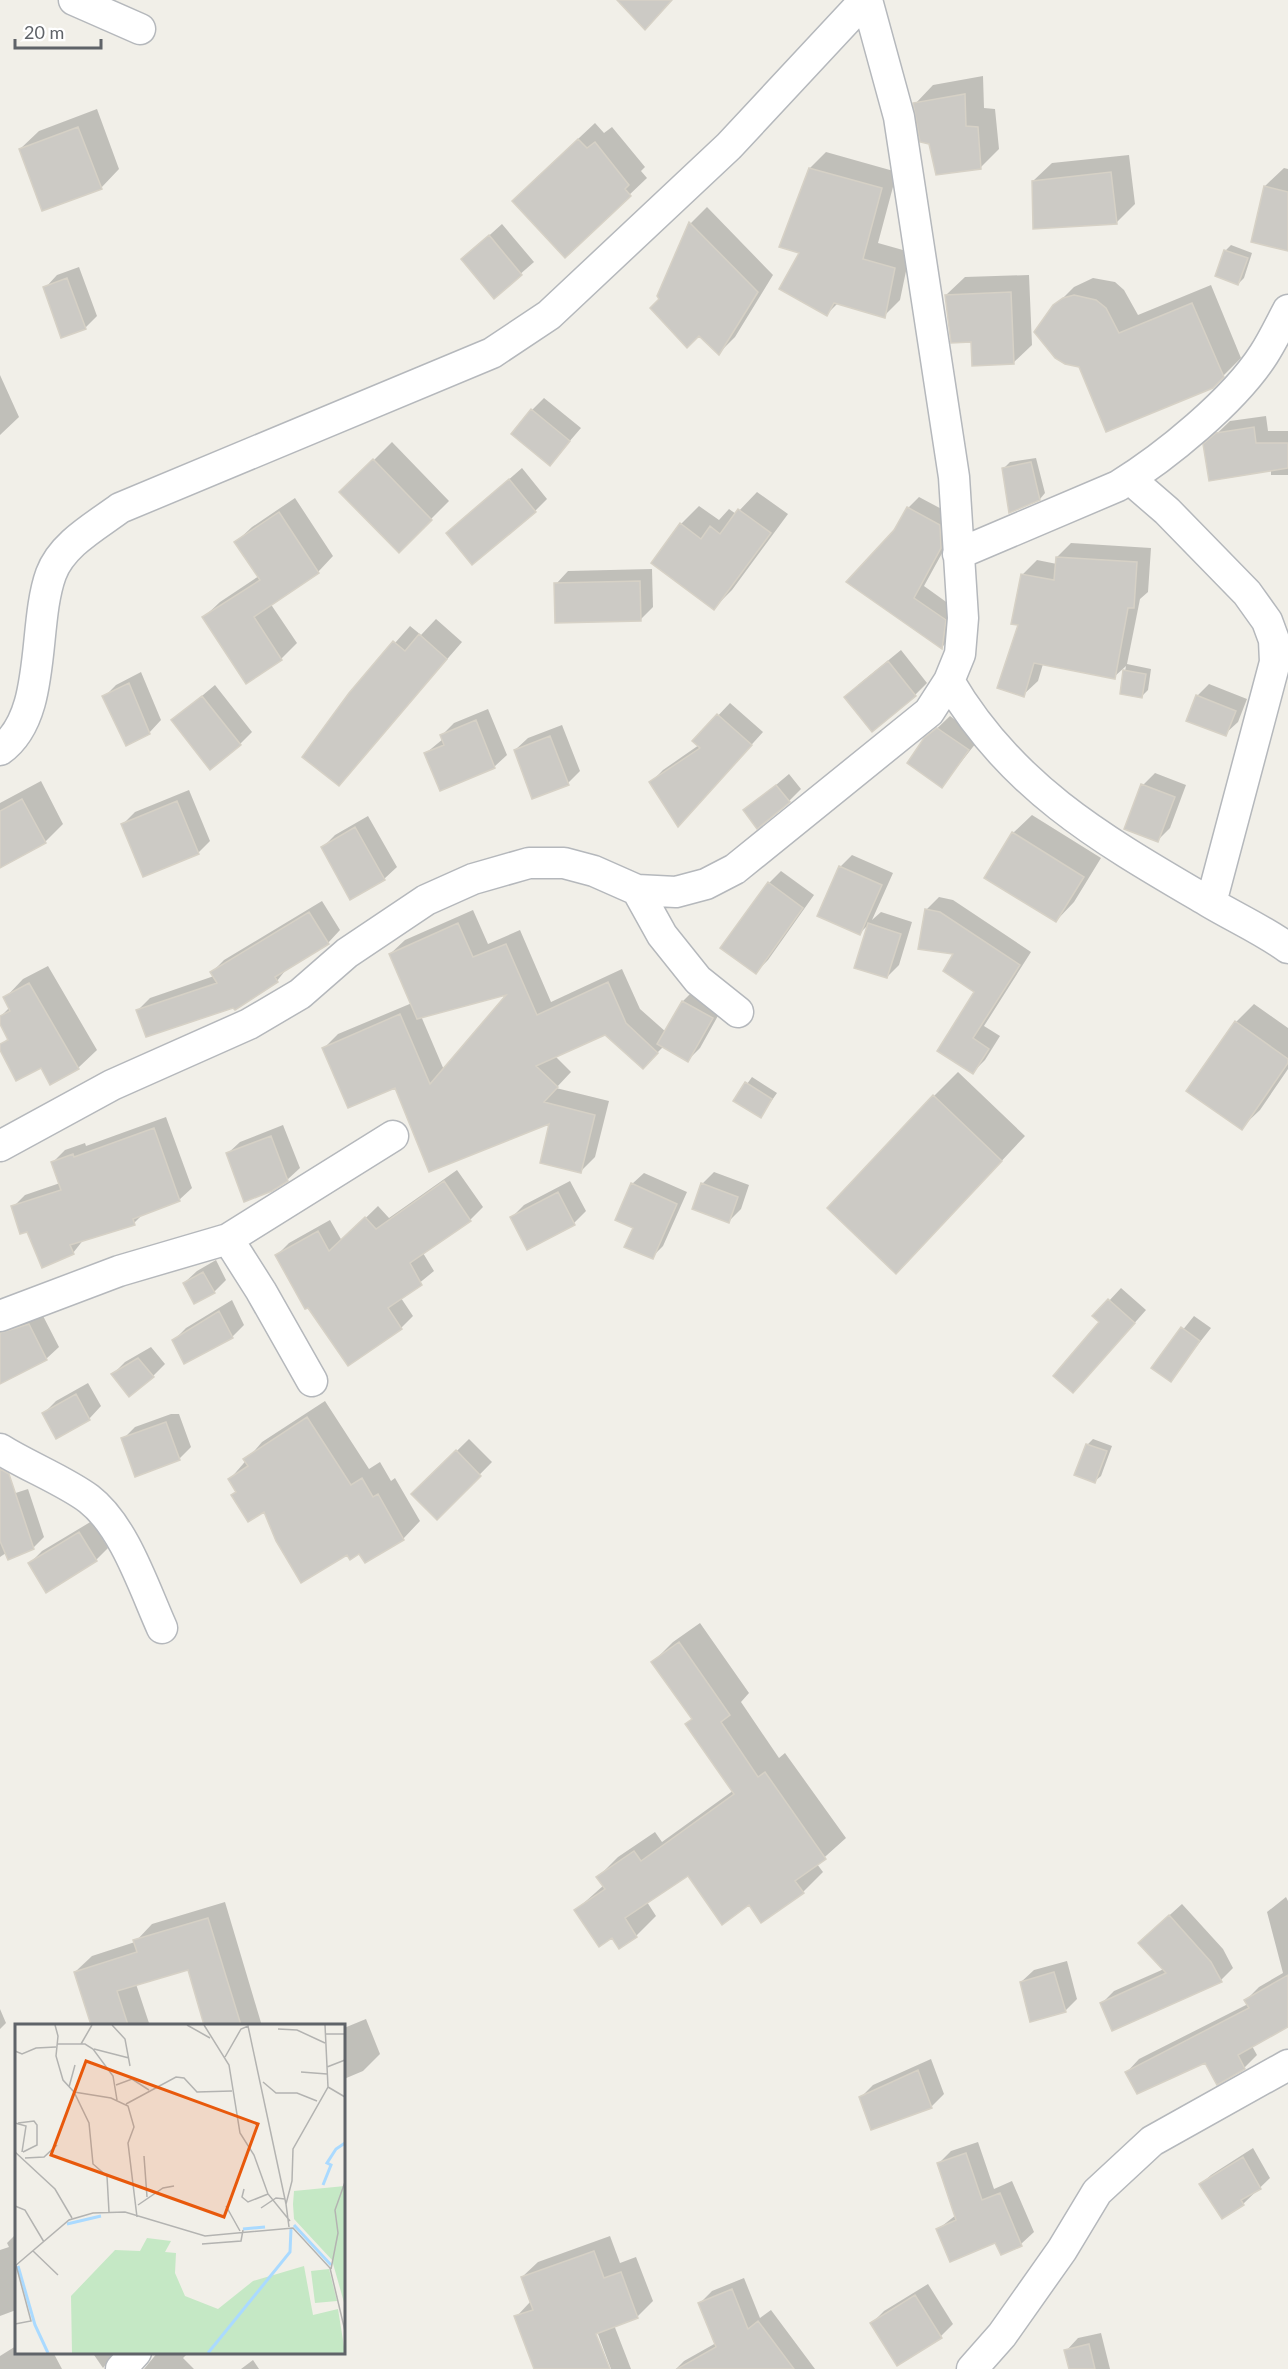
<svg xmlns="http://www.w3.org/2000/svg" width="1288" height="2369" font-family="Lato,sans-serif">
<rect width="100%" height="100%" fill="#f1efe8"/>
<!-- shadow -->
<path fill="#0003" fill-rule="evenodd" d="M983,76L984,108L995,109L999,149L980,168L930,142L915,104L933,85Z
M97,109L119,169L101,188L20,149L39,131Z
M595,123L604,133L612,127L645,167L641,171L647,178L565,256L530,184Z
M826,152L897,172L878,243L910,252L900,300L884,316L838,303L827,314L801,252L810,168Z
M1129,155L1135,204L1116,223L1033,181L1052,163Z
M1284,168L1288,169V249L1265,186Z
M707,207L773,275L735,337L719,353L659,296L691,223Z
M502,224L534,262L495,296L463,259Z
M1231,245L1252,253L1244,278L1238,284L1225,251Z
M79,267L97,316L85,328L45,288L57,275Z
M1029,275L1032,345L1013,363L973,340L946,295L965,277Z
M1093,278L1115,282L1124,290L1138,315L1211,285L1241,358L1212,387L1055,306L1074,287Z
M0,375L19,417L0,435Z
M544,398L581,428L550,464L532,410Z
M1266,416L1268,431H1288V475H1271V469L1205,445L1230,421Z
M392,442L449,501L399,551L342,492Z
M1036,458L1045,493L1040,499L1004,468L1010,462Z
M522,468L547,499L535,511L448,533Z
M757,492L788,514L732,590L714,608L681,524L699,506L719,520L729,509L736,514Z
M919,497L951,514L952,535L924,586L956,609L953,636L942,647L848,582L896,531L908,508Z
M295,498L333,556L318,572L270,603L297,643L281,659L204,617L220,602L259,576L236,542L252,527Z
M1071,543L1151,548L1148,592L1140,599L1127,664L1151,669L1148,690L1142,696L1121,693L1126,666L1114,677L1043,664L1038,681L1023,695L1020,624L1022,575L1037,560L1057,564V557Z
M652,569L653,607L641,619L556,584L568,571Z
M436,619L462,642L339,784L350,694L410,626L421,635Z
M901,650L927,683L915,695L858,685Z
M141,672L161,720L149,733L104,697L116,685Z
M1209,684L1247,699L1238,722L1225,734L1197,696Z
M215,685L252,732L240,744L173,720Z
M730,703L763,732L690,813L651,782L663,770L699,745L694,741Z
M488,709L507,755L494,767L426,753L443,739L442,735L454,723Z
M950,716L980,738L942,786L926,739Z
M562,725L580,771L568,783L515,750L528,738Z
M1155,773L1186,785L1170,828L1158,840L1143,785Z
M789,774L801,789L789,801L745,811Z
M41,781L63,824L45,842L0,866V803Z
M189,790L210,841L198,853L123,824L135,812Z
M1032,815L1101,858L1074,902L1056,921L1013,833Z
M368,816L397,867L384,879L322,848L335,835Z
M852,855L893,873L872,920L881,912L912,922L899,965L887,977L869,924L860,933L840,867Z
M781,871L814,895L768,960L756,972L769,883Z
M939,897L953,900L1031,952L984,1026L1000,1036L985,1060L973,1072L939,1050L976,991L926,910Z
M322,901L340,930L328,943L288,967L277,981L235,1008L234,1006L138,1010L150,998L214,976L212,972L224,960Z
M473,910L488,944L520,930L551,1002L622,969L640,1009L666,1032L683,1001L695,989L724,1005L700,1048L688,1060L664,1046L643,1067L605,1033L555,1056L571,1072L556,1088L609,1101L595,1157L580,1172L552,1122L396,1086L324,1048L338,1034L412,1003L390,954L405,940ZM511,992L444,1070L421,1016Z
M48,966L97,1050L78,1068L51,1083L41,1066L0,1047L9,1037L0,1021V1017L10,1007L5,998L23,979Z
M1254,1004L1288,1028V1069L1260,1110L1241,1128L1236,1022Z
M958,1072L1025,1136L920,1248L934,1096Z
M752,1077L777,1093L761,1116L735,1101Z
M166,1117L192,1188L179,1200L144,1213L134,1223L84,1239L73,1253L28,1230L13,1207L25,1195L60,1183L53,1162L65,1150L85,1143L86,1146Z
M283,1125L300,1168L287,1180L227,1154L240,1142Z
M457,1170L483,1207L471,1219L423,1253L434,1271L401,1298L413,1316L401,1328L277,1255L289,1243L330,1220L342,1241L378,1206L389,1218Z
M714,1172L749,1185L741,1209L729,1221L702,1184Z
M644,1173L687,1192L663,1246L652,1257L635,1227L632,1184Z
M570,1181L586,1211L574,1223L512,1217L524,1205Z
M216,1260L226,1280L214,1292L184,1283L197,1271Z
M1121,1288L1146,1310L1085,1379L1101,1322L1095,1316Z
M232,1300L244,1325L232,1337L174,1340L186,1328Z
M41,1312L59,1347L46,1359L0,1383V1325Z
M1194,1316L1211,1328L1170,1380L1153,1367Z
M151,1347L165,1364L153,1376L113,1374L125,1362Z
M88,1383L101,1406L89,1419L44,1413L56,1401Z
M325,1401L369,1469L380,1462L391,1481L395,1478L420,1521L403,1539L347,1553L265,1509L237,1491L230,1479L262,1442Z
M171,1414H179L191,1447L179,1459L123,1439L135,1427Z
M469,1439L492,1462L437,1518L413,1494Z
M1093,1439L1112,1446L1101,1476L1095,1481L1087,1445Z
M28,1489L44,1537L33,1548L6,1553L0,1557V1498Z
M92,1521L108,1548L96,1560L30,1563L42,1551Z
M700,1623L749,1693L741,1702L779,1758L785,1753L846,1838L817,1864L823,1872L803,1892L749,1903L688,1874L647,1902L656,1916L636,1936H612L576,1910L604,1885L598,1877L618,1857L655,1832L662,1842L734,1790L687,1724L693,1718L653,1662L673,1642Z
M1286,1897L1288,1901V2026L1252,2046L1257,2055L1244,2068L1218,2083L1206,2061L1127,2072L1139,2059L1248,2004L1246,2000L1259,1987L1283,1973L1267,1912Z
M225,1902L262,2026H206L189,1968L136,1984L150,2026H92L75,1972L92,1956L135,1942L152,1924Z
M1182,1904L1223,1949L1233,1968L1221,1980L1113,2029L1102,2003L1114,1991L1164,1969L1152,1931Z
M1067,1961L1077,1999L1065,2011L1021,1982L1034,1970Z
M0,2009L6,2023L0,2029Z
M366,2019L380,2054L363,2071L344,2079V2028Z
M931,2059L944,2094L932,2106L872,2128L861,2097L873,2085Z
M978,2142L994,2189L1012,2181L1034,2232L1021,2244L1001,2253L996,2241L937,2230L956,2215L938,2164L951,2151Z
M1253,2148L1270,2178L1243,2204L1201,2184L1211,2175Z
M16,2234V2310L0,2316V2250L9,2247L7,2243Z
M610,2236L620,2263L636,2257L653,2301L637,2317L614,2325L631,2369H611L595,2326L592,2327L608,2369H536L516,2317L531,2301L522,2277L538,2262Z
M744,2278L760,2318L771,2310L815,2369H676L684,2361L716,2343L700,2303L712,2291Z
M928,2284L953,2324L941,2336L872,2323L884,2311Z
M1101,2333L1110,2369H1071L1066,2351L1078,2338Z
M16,2346V2352H53L62,2369H0V2356Z
M92,2352H116L103,2368Z
M158,2352H189L183,2358L194,2369H144Z
M253,2360L259,2369H241Z"/>
<!-- building -->
<path fill="#cccac5" stroke="#d6d1c6" stroke-width="1.5" d="M617,0H672L645,30Z
M965,94L966,126L978,127L981,169L936,175L929,144L920,142L913,103Z
M78,127L102,189L42,211L19,149Z
M578,139L587,148L595,142L629,185L625,189L631,196L565,258L512,201Z
M809,168L882,188L863,259L895,268L885,318L834,303L827,316L779,289L799,253L779,247Z
M1111,172L1117,224L1033,229L1032,181Z
M1264,186L1288,192V251L1251,242Z
M689,222L758,292L719,355L699,336L687,348L650,308L659,299L657,296Z
M489,235L522,275L494,299L461,259Z
M1224,250L1248,258L1238,285L1215,276Z
M67,278L86,329L61,338L43,287Z
M1011,292L1014,364L972,366L971,342L951,343L945,295Z
M1074,295L1096,300L1106,308L1119,333L1192,303L1224,377L1213,388L1106,432L1079,367L1065,364L1055,358L1034,332L1053,305L1063,298Z
M531,409L570,441L550,466L511,434Z
M1254,427L1256,443H1288V468L1209,481L1203,444L1216,433Z
M373,459L432,520L399,553L339,492Z
M1031,462L1040,500L1009,513L1002,468Z
M509,479L536,512L472,565L446,533Z
M907,507L940,525L941,548L914,598L946,620L942,649L846,582L894,530Z
M738,509L771,533L714,610L651,563L680,523L701,539L710,526L720,534Z
M279,512L319,573L254,617L282,660L246,684L202,617L260,580L234,542Z
M1056,557L1137,562L1134,608H1128L1115,679L1034,663L1024,697L997,688L1018,625L1011,624L1021,574L1054,580Z
M640,581L641,621L555,623L554,583Z
M419,634L447,659L339,786L302,757L349,693L393,641L405,651Z
M888,661L916,696L872,732L844,697Z
M1123,670L1146,674L1142,698L1120,694Z
M129,683L150,734L126,746L102,696Z
M1196,695L1236,711L1226,736L1186,721Z
M202,696L241,745L210,770L171,720Z
M717,714L752,745L678,827L649,782L700,748L692,741Z
M476,720L495,768L440,791L424,753L444,745L440,735Z
M937,728L969,750L942,788L907,763L924,738Z
M550,736L569,785L532,799L514,750Z
M1141,784L1175,797L1158,842L1124,829Z
M776,785L790,802L757,829L743,810Z
M22,799L46,843L0,868V811Z
M177,801L199,854L143,877L121,824Z
M355,827L385,880L350,900L321,847Z
M1012,832L1084,877L1056,922L984,878Z
M839,866L882,885L860,935L817,916Z
M768,882L803,908L756,974L720,948Z
M925,909L940,912L1020,965L973,1038L989,1049L973,1074L937,1051L974,992L943,971L953,954L918,949Z
M309,912L329,944L275,977L278,982L235,1010L233,1008L146,1037L136,1010L217,983L210,972Z
M458,923L473,957L506,944L537,1015L608,982L626,1023L658,1053L643,1069L605,1035L536,1066L558,1087L544,1102L595,1115L581,1173L540,1163L549,1124L429,1172L395,1088L348,1108L322,1048L400,1014L430,1084L506,995L417,1019L389,954Z
M868,923L901,934L887,978L854,968Z
M29,983L79,1069L50,1085L41,1068L16,1081L0,1050V1044L8,1040L0,1024V1016L10,1011L3,997Z
M682,1001L713,1018L688,1062L657,1044Z
M1235,1021L1288,1059V1063L1242,1130L1186,1091Z
M745,1082L772,1099L761,1118L733,1101Z
M933,1095L1002,1161L896,1274L827,1208Z
M154,1128L180,1201L133,1219L135,1225L70,1245L74,1254L42,1268L27,1232L20,1234L11,1206L61,1190L51,1162L73,1154L74,1157Z
M271,1136L288,1181L272,1191L244,1202L226,1153Z
M444,1181L471,1221L410,1263L422,1285L388,1308L402,1329L348,1366L308,1308L305,1309L275,1255L318,1231L329,1251L365,1217L376,1229Z
M631,1183L677,1204L653,1259L624,1247L633,1228L615,1220Z
M701,1183L738,1197L729,1223L692,1209Z
M558,1192L575,1225L527,1250L510,1217Z
M203,1272L215,1293L194,1304L183,1283Z
M1108,1299L1135,1323L1073,1393L1053,1376L1099,1322L1092,1316Z
M219,1311L233,1338L184,1364L172,1340Z
M29,1324L47,1360L0,1384V1333Z
M1181,1327L1200,1341L1171,1382L1151,1368Z
M138,1358L154,1377L129,1397L111,1374Z
M76,1394L90,1420L56,1439L42,1413Z
M307,1417L351,1485L362,1478L373,1497L378,1494L404,1540L365,1563L359,1554L350,1560L347,1555L301,1583L276,1541L264,1512L248,1522L231,1495L236,1492L228,1479L248,1466L243,1459Z
M166,1422L180,1460L135,1477L121,1438Z
M1086,1444L1107,1451L1095,1483L1074,1475Z
M456,1450L481,1476L437,1520L411,1494Z
M0,1469L9,1474L34,1549L8,1560L0,1541Z
M79,1532L97,1561L46,1593L28,1563Z
M679,1642L730,1715L721,1722L758,1777L765,1772L826,1859L795,1881L804,1893L761,1923L749,1905L722,1925L688,1876L625,1918L637,1937L619,1949L612,1938L599,1947L574,1910L605,1889L596,1877L634,1851L641,1861L734,1794L685,1724L692,1719L651,1662Z
M1169,1915L1211,1962L1222,1982L1112,2031L1100,2003L1166,1973L1138,1943Z
M208,1918L241,2025H204L188,1970L117,1991L128,2025H91L74,1972L137,1952L133,1940Z
M1054,1972L1066,2012L1030,2022L1020,1982Z
M1288,1975V2027L1238,2055L1245,2069L1217,2085L1205,2063L1137,2094L1125,2072L1249,2008L1244,2000Z
M918,2070L932,2108L871,2130L859,2097Z
M966,2153L982,2200L1000,2193L1022,2246L1001,2255L995,2243L950,2262L936,2229L956,2220L937,2163Z
M1243,2157L1261,2189L1241,2200L1244,2205L1222,2219L1199,2184Z
M594,2251L604,2278L621,2272L638,2318L596,2334L610,2369H534L514,2316L533,2310L521,2277Z
M732,2289L748,2329L758,2321L794,2369H677L716,2347L698,2303Z
M915,2295L942,2338L897,2366L870,2323Z
M1089,2344L1095,2369H1069L1064,2350Z"/>
<g fill="none" stroke-linecap="round" stroke-linejoin="round">
<!-- minor casing -->
<g stroke="#b5b8bc" stroke-width="33">
<path id="minor" d="M74,0L140,29
M1130,479L1167,511L1247,593L1267,621L1274,640L1275,662L1211,903
M958,554L1118,486C1165,457 1234,401 1264,354C1273,340 1280,325 1288,310
M949,681C1012,789 1105,841 1209,902C1236,918 1263,930 1288,948
M0,750C48,716 32,626 51,574C62,544 96,526 120,508L492,353L549,315L729,146L865,0
M637,890L662,935L698,980L738,1012
M0,1146L112,1085L249,1024L300,994L347,953L426,900L473,879L529,863H564L594,871L637,890L676,892L706,884L735,869L929,712L949,681L960,654L963,618L954,477L899,117L867,0
M228,1239L261,1291L312,1381
M0,1316L119,1271L228,1239L393,1136
M0,1449C27,1466 65,1481 89,1499C124,1526 144,1588 162,1628
M121,2369L136,2352
M972,2369L1002,2335L1062,2250L1097,2192L1152,2141L1288,2065"/>
</g>
<!-- minor -->
<use href="#minor" stroke="#fff" stroke-width="30"/>
</g>
<!-- overview -->
<g transform="translate(15 2024)">
<rect width="330" height="330" fill="#f1efe8"/>
<path d="M330,162V282L317,236L279,195L278,180L279,167ZM132,214L156,217L150,228L161,229L160,249L170,272L203,285L238,257L289,242L298,291L323,285L330,329H57L56,272L100,226L125,227ZM314,245L322,277L300,279L296,247Z" fill="#c5e8c5"/>
<path fill="none" stroke="#aadaff" stroke-width="3" d="M308,161L316,141L312,139L321,125L330,119M52,200L86,192M279,201L316,241M228,205L250,203M3,242L20,301L33,329M193,329L275,228L276,205"/>
<path fill="none" stroke="#b3b3b1" stroke-width="1.5" d="M40,1L43,12L41,32L48,56L59,68L74,99L78,140L92,152L94,188M97,1L110,15L115,42M172,1L195,14M189,1L214,41L225,109L239,131L253,170L275,197M263,5L282,6L310,19M310,10H330M42,20H70L78,25L98,52L102,76M66,20L77,1M79,25L114,34M0,27L7,30L21,24L41,23M210,33L226,5L233,2L271,180M312,43L330,36M286,48L312,50M248,58L261,69H282L302,77M101,61L117,55L134,66M54,63L60,41M313,63L330,73M59,68L96,74L113,82L119,103L113,119L122,193M111,80L161,53L169,54L182,68L217,67M0,99L11,102L7,128M3,99L19,97L22,101V121L8,128M0,128L40,165L57,194M129,132L132,173M10,134L29,133L42,121M229,165L227,173L233,178L253,170M123,181L148,164L159,162M0,182L10,186L29,218M211,182L225,207M246,184L261,174L270,175M274,203L271,180L277,157L278,125L313,63L310,1M187,220L226,217L228,206M18,227L43,251M0,242L54,196L78,189L110,188L190,212L278,204L315,244L330,307M316,245L323,209L320,186L330,158M0,300L16,297L1,241"/>
<path fill="#e8590c" fill-opacity="0.15" stroke="#e8590c" stroke-width="3" d="M71,37L243,100L209,193L36,131Z"/>
<rect width="330" height="330" fill="none" stroke="#5f6368" stroke-width="3"/>
</g>
<!-- scale -->
<path d="M15 39v9h86v-9" fill="none" stroke="#5f6368" stroke-width="3"/>
<text x="24" y="39" font-size="18" fill="#5f6368" stroke="#ffffff" stroke-width="4.5" paint-order="stroke">20 m</text>
</svg>
